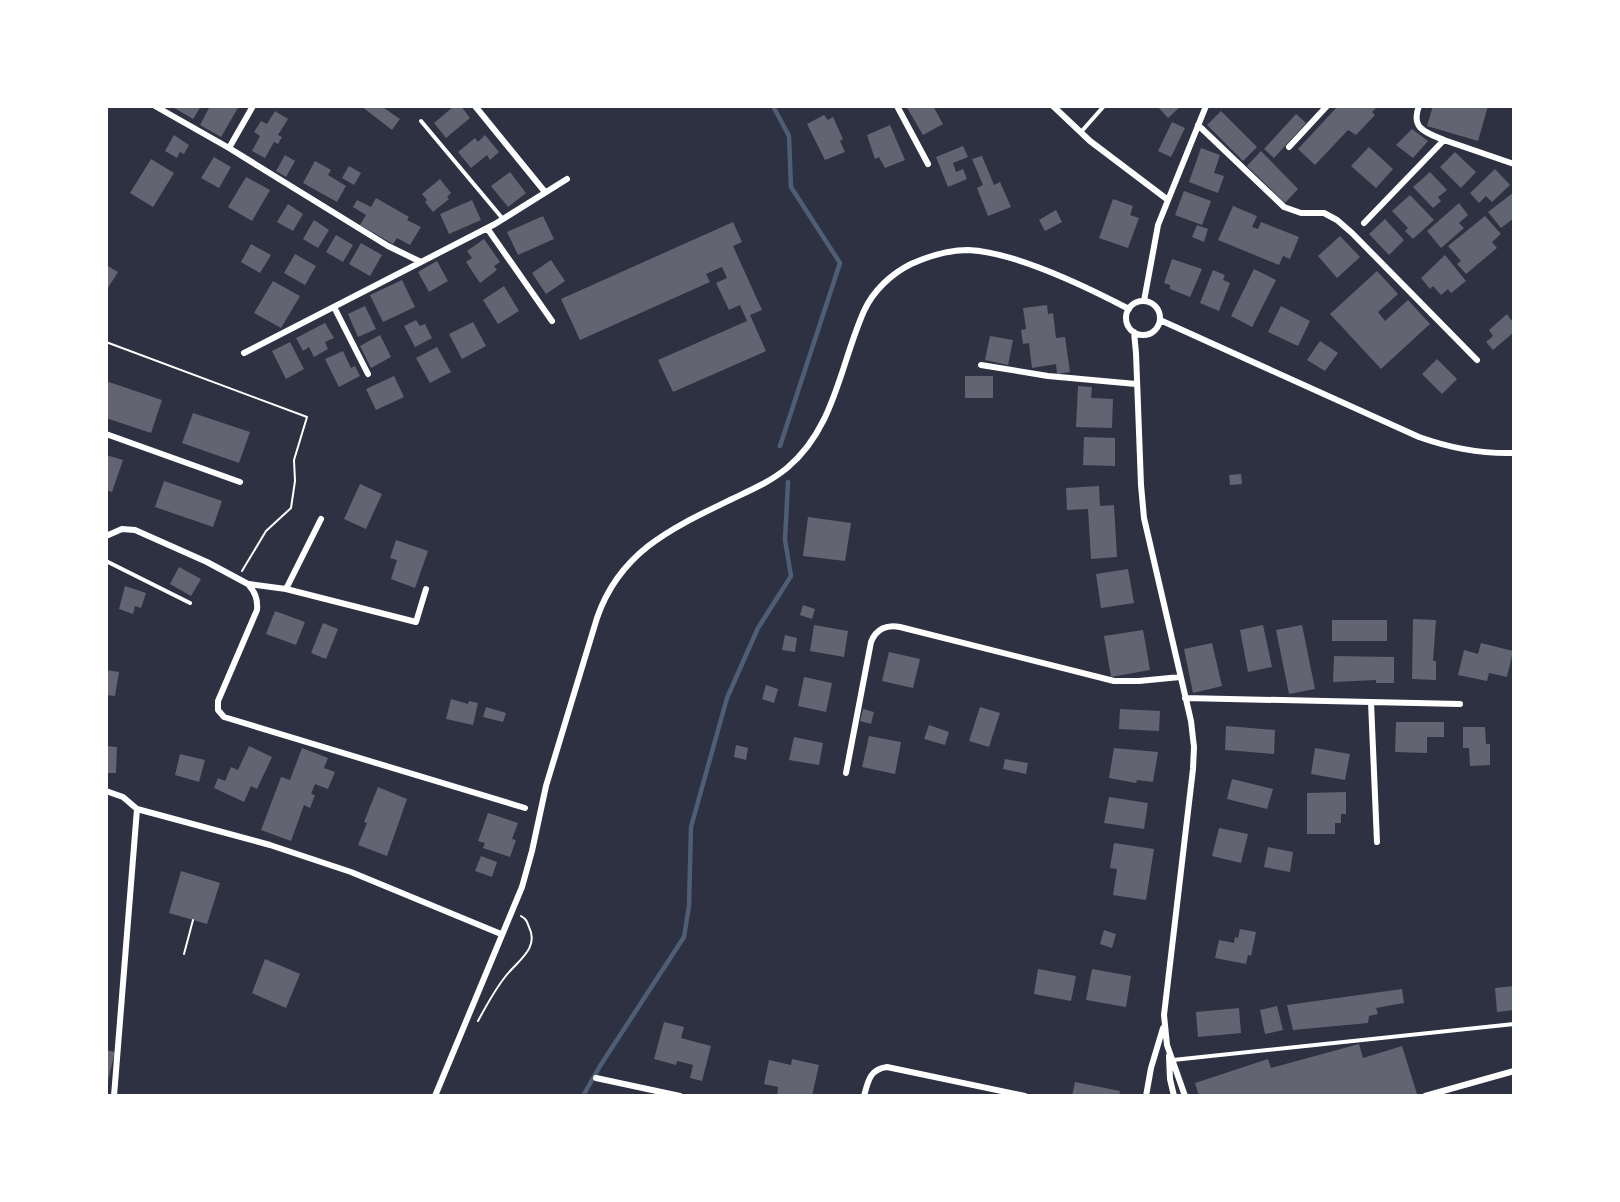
<svg xmlns="http://www.w3.org/2000/svg" width="1620" height="1202" font-family="Lora,serif">
<rect width="100%" height="100%" fill="#2d3142"/>
<g fill="none" stroke-linecap="round" stroke-linejoin="round">
<!-- stream -->
<path stroke="#4f5d75" stroke-width="4.5" d="M773,106L789,136L791,187L840,263L780,446
M583,1096L600,1066L684,937L689,906L691,827L727,698L758,628L791,576L785,540L788,482"/>
</g>
<!-- building -->
<path fill="#626471" d="M171,106H201L193,119Z
M210,106H239L221,137L200,125Z
M361,106H381L400,119L392,130Z
M454,106H461L470,118L446,138L434,123Z
M906,106H933L943,124L923,135Z
M1157,106H1181L1168,118Z
M1338,106H1378L1372,112L1375,115L1356,135L1348,130L1315,165L1298,149Z
M1433,106H1488L1478,141L1427,126Z
M275,111L288,119L278,135L282,137L278,144L274,142L265,158L252,151L260,136L254,132L261,121L267,124Z
M1221,111L1257,147L1243,161L1207,125Z
M1296,114L1306,123L1274,158L1264,149Z
M824,115L828,120L833,117L843,139L840,141L845,152L825,160L807,124Z
M1172,122L1185,128L1171,157L1158,151Z
M890,125L905,160L885,168L879,157L875,159L867,135Z
M1412,129L1428,141L1413,158L1396,145Z
M174,135L189,145L184,154L180,152L177,158L165,151Z
M485,135L499,152L490,160L487,155L471,168L458,152L475,138L478,142Z
M963,146L968,157L953,163L956,172L963,169L967,179L948,187L936,157Z
M1369,147L1393,169L1376,188L1351,166Z
M1201,148L1220,155L1214,173L1224,176L1218,193L1189,182Z
M1261,151L1298,189L1285,203L1247,166Z
M1455,152L1476,172L1461,188L1440,167Z
M285,155L295,161L286,177L276,171Z
M982,156L994,185L1000,182L1011,207L988,216L977,188L983,185L972,159Z
M214,157L231,167L219,188L201,178Z
M151,159L174,173L153,207L130,193Z
M315,161L331,170L328,175L346,186L337,202L303,183Z
M349,166L361,173L354,185L342,178Z
M1495,169L1510,185L1492,202L1486,196L1479,203L1470,193Z
M510,172L526,193L508,207L491,186Z
M1430,172L1447,190L1438,197L1441,201L1433,208L1413,187Z
M246,177L270,190L252,221L228,207Z
M440,179L451,193L447,197L449,199L433,212L425,202L427,200L422,194Z
M1184,191L1211,201L1202,225L1175,215Z
M1514,192V218L1501,228L1488,212Z
M1410,195L1434,220L1413,239L1405,231L1408,228L1392,211Z
M376,198L409,217L407,220L421,227L410,245L397,238L393,244L360,225L366,215L353,207L357,200L371,207Z
M1113,199L1133,206L1130,215L1139,218L1128,248L1099,238Z
M472,200L481,220L449,234L440,214Z
M1459,203L1468,215L1459,223L1464,228L1441,248L1427,231Z
M288,204L303,214L293,231L277,222Z
M1233,206L1257,216L1252,227L1258,229L1261,222L1299,237L1290,259L1283,256L1279,265L1218,240Z
M1056,210L1062,222L1045,231L1039,220Z
M543,216L554,239L518,255L507,232Z
M1485,216L1501,234L1492,242L1497,248L1466,274L1457,264L1461,261L1448,246Z
M1385,219L1404,240L1389,255L1369,234Z
M314,220L329,230L318,248L303,239Z
M733,222L742,242L733,246L762,310L750,315L766,351L673,392L658,360L747,321L740,305L729,310L716,283L727,278L722,267L706,274L710,282L580,340L561,299Z
M1197,225L1208,229L1204,242L1192,237Z
M336,235L353,245L343,262L326,252Z
M1340,236L1360,257L1337,278L1318,256Z
M484,239L500,262L494,266L497,270L480,283L466,262L472,258L467,251Z
M361,243L382,255L370,276L349,264Z
M251,244L271,255L260,273L241,262Z
M295,254L316,266L305,285L284,273Z
M1445,255L1466,281L1451,293L1448,289L1441,295L1433,286L1430,289L1421,278Z
M1172,259L1202,269L1190,297L1170,289V285L1164,283Z
M551,260L565,281L546,294L532,273Z
M437,261L448,281L429,292L418,272Z
M106,265L118,272L106,291Z
M1254,269L1276,280L1252,327L1231,316Z
M1213,270L1225,275L1223,280L1230,283L1219,311L1200,303Z
M1377,271L1398,294L1378,312L1385,321L1408,300L1430,324L1381,369L1330,314Z
M402,280L415,307L383,322L370,295Z
M273,281L300,296L281,328L254,313Z
M504,286L519,311L498,324L483,300Z
M1047,305L1048,314L1053,313L1056,338L1065,337L1070,372L1057,374L1056,364L1032,368L1029,343L1023,344L1021,330L1026,329L1023,308Z
M365,306L376,329L358,337L348,314Z
M1281,306L1310,321L1298,346L1268,332Z
M1507,314L1511,320L1514,318V332L1493,350L1486,342L1493,336L1489,330Z
M416,320L420,326L425,324L432,338L415,347L404,326Z
M473,322L486,346L462,359L449,334Z
M325,323L334,338L325,342L328,349L314,357L309,347L303,351L296,338Z
M380,335L391,357L371,368L360,346Z
M990,336L1013,340L1008,365L985,360Z
M1320,341L1338,353L1325,371L1307,360Z
M290,342L304,369L286,379L272,351Z
M437,347L451,372L430,383L416,358Z
M343,351L351,368L355,366L360,376L339,387L325,359Z
M1437,359L1457,379L1442,394L1422,374Z
M394,376L404,397L376,410L366,389Z
M965,376H993V398H965Z
M106,381L162,400L151,433L106,418Z
M1078,386L1092,387L1091,398L1113,399L1112,428L1076,427Z
M193,413L250,432L239,463L182,443Z
M1084,437L1115,438V466L1083,465Z
M106,455L123,460L112,492L106,490Z
M1241,474L1242,484L1230,485L1229,475Z
M164,481L222,501L213,527L155,507Z
M360,484L382,494L366,529L344,519Z
M1099,486L1100,506L1114,505L1117,557L1091,559L1088,509L1067,510L1066,488Z
M808,517L851,523L845,561L803,556Z
M396,540L428,551L415,588L391,579L397,560L390,558Z
M179,567L201,579L191,596L170,584Z
M1128,569L1134,603L1101,608L1096,574Z
M125,586L146,593L141,608L135,606L133,614L119,609Z
M803,605L815,609L812,619L800,615Z
M275,611L305,622L296,645L266,634Z
M1413,619L1436,620L1433,661H1436V680L1412,679Z
M1332,620H1387V641H1332Z
M323,623L338,629L326,659L311,653Z
M814,625L848,631L844,657L810,651Z
M1263,625L1272,667L1248,672L1240,630Z
M1302,625L1315,689L1289,694L1276,630Z
M1143,630L1150,670L1111,677L1104,636Z
M785,635L797,638L795,652L782,650Z
M1212,643L1222,686L1193,693L1184,649Z
M1481,643L1513,651L1507,677L1489,673L1487,681L1458,675L1464,650L1478,654Z
M889,652L920,659L913,688L882,681Z
M1334,656L1394,657V683H1376V680L1333,682Z
M106,670L119,672L115,696L106,695Z
M804,677L832,683L826,712L798,706Z
M766,685L778,689L774,703L762,699Z
M451,699L468,704L469,701L478,703L473,725L446,719Z
M486,707L506,713L503,722L483,717Z
M980,707L1000,713L989,747L969,741Z
M863,709L874,712L871,724L860,721Z
M1120,709L1160,711L1159,731L1119,729Z
M1396,722H1444V737H1427V753L1395,752Z
M929,725L949,732L945,745L924,739Z
M1226,726L1275,730L1274,754L1225,750Z
M1463,727H1485L1486,744H1490V765L1470,766L1469,748H1463Z
M869,736L901,742L895,774L862,767Z
M794,737L823,743L819,765L789,760Z
M736,745L748,748L746,760L734,757Z
M106,746L117,747L116,773H106Z
M249,746L272,757L257,789L251,786L244,802L214,788L218,778L225,781L231,767L238,770Z
M302,748L328,758L324,768L335,772L328,789L315,784L311,794L315,795L310,808L304,805L291,841L261,830L281,777L290,780Z
M1114,748L1158,752L1153,782L1137,780L1136,783L1109,778Z
M1315,748L1350,754L1345,780L1311,774Z
M180,754L205,760L199,782L175,775Z
M1005,759L1028,763L1026,774L1003,769Z
M1232,779L1273,789L1267,809L1227,799Z
M378,787L407,799L387,856L358,845L367,823L364,822Z
M1346,792V814H1341V823H1335V834H1307V793Z
M1109,797L1148,803L1144,829L1104,823Z
M488,813L518,823L512,839L516,840L510,857L483,848L485,843L478,841Z
M1219,828L1248,834L1241,863L1212,856Z
M1114,843L1154,849L1146,900L1113,895L1117,869L1110,868Z
M1268,847L1293,852L1290,872L1264,867Z
M481,856L497,862L492,877L475,871Z
M181,871L220,883L207,924L169,913Z
M1240,929L1256,932L1251,956L1248,955L1246,964L1215,958L1219,940L1234,943L1235,937L1238,938Z
M1104,930L1116,934L1112,948L1100,944Z
M265,959L300,974L286,1008L252,993Z
M1038,969L1076,976L1071,1001L1034,994Z
M1092,969L1131,976L1126,1007L1086,1000Z
M1514,986V1010L1497,1012L1495,988Z
M1402,989L1404,1003L1376,1008L1378,1014L1369,1016L1368,1023L1293,1030L1287,1005Z
M1277,1006L1283,1030L1265,1034L1260,1010Z
M1239,1008L1241,1033L1198,1037L1196,1012Z
M664,1022L684,1027L681,1038L711,1046L702,1081L690,1078L693,1065L677,1061L676,1065L654,1059Z
M1359,1044L1363,1058L1402,1046L1417,1094L1411,1096H1199L1195,1083L1268,1059L1271,1068Z
M106,1050L115,1052L107,1084H106Z
M792,1059L819,1065L812,1096H777L778,1087L764,1084L769,1060L791,1065Z
M1075,1082L1120,1091L1119,1096H1072Z"/>
<g fill="none" stroke-linecap="round" stroke-linejoin="round">
<!-- path -->
<path stroke="#fff" stroke-width="2" d="M106,342L307,417L294,460L295,481L291,508L266,531L242,571
M184,954L193,920
M478,1021C486,1006 494,991 505,977C516,962 540,949 529,927C527,921 526,919 521,916"/>
<!-- service -->
<path stroke="#fff" stroke-width="4" d="M421,121L503,219
M1081,132L1104,106
M106,561L190,603
M1173,1060L1514,1024"/>
<!-- minor -->
<path stroke="#fff" stroke-width="6" d="M155,106L229,148L388,246L421,262
M475,106L545,192
M897,106L928,164
M1053,106L1090,141L1168,200
M1419,106C1410,129 1427,133 1444,140
M1198,125L1284,207L1301,213H1324L1337,220L1352,233L1477,360
M1289,147L1327,106
M229,148L253,106
M1364,223L1444,140L1514,164
M487,228L552,321
M1126 318a17 17 0 1 1 34 0a17 17 0 1 1-34 0Z
M1144,301L1158,225L1206,106
M334,307L368,374
M1160,320L1419,437C1450,448 1480,454 1514,453
M1134,332L1136,353L1141,485L1144,518L1191,721L1194,747L1193,769L1164,1015L1167,1045L1185,1096
M244,353L495,224L567,179
M981,365L1048,376L1136,384
M106,434L240,482
M106,536L122,529L135,530L207,562L248,584C255,592 258,599 257,610L218,701V710L224,717L525,808
M249,584L286,589L416,622L426,589
M286,589L321,519
M1185,698L1460,704
M1371,702L1377,842
M846,773L871,642C876,629 887,624 900,627L1114,681H1139L1180,677
M106,791L123,797L137,809L114,1096
M137,809L270,845L351,872L501,934
M1169,1056L1170,1079L1174,1096
M596,1078L680,1096
M435,1096L522,887L532,851L546,786L597,618C620,551 672,528 732,499C751,490 770,482 787,468C835,428 840,365 864,311C873,291 891,274 911,264C929,256 948,250 968,250C1015,252 1087,287 1129,309
M864,1096C868,1081 870,1069 887,1067L1025,1096
M1146,1096L1151,1068L1163,1028
M1425,1096L1514,1071"/>
</g>
<!-- border -->
<rect width="1620" height="1202" fill="none" stroke="#ffffff" stroke-width="216"/>
</svg>
